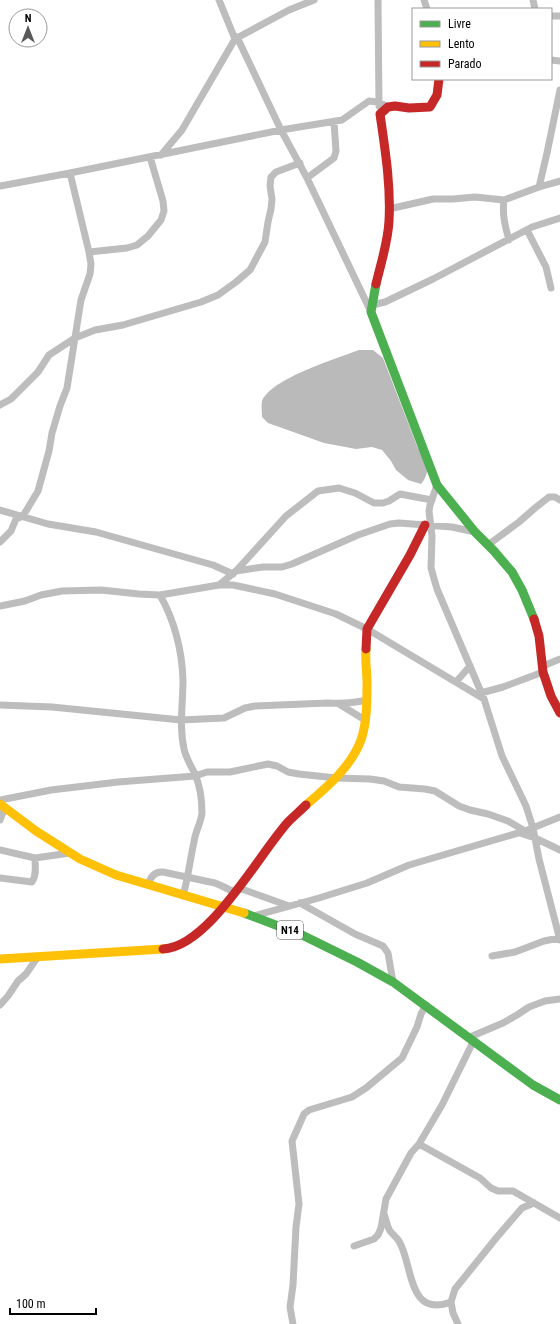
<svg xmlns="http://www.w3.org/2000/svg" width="560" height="1324" font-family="'Roboto Condensed',sans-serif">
<rect width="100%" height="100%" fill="#fff"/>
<!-- water -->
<path fill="#bababa" d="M359,350H373L383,358L417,446C425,461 433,470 421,484L408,480L396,470L391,461L382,450L372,447L356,449L324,443L268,423L262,417C262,412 261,406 262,401C272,378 336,359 359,350Z"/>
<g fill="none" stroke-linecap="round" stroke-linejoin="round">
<!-- street -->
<path stroke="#bdbdbd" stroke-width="7" d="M219,0L235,39
M378,0L379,106
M424,0L427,9
M533,0L535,9
M551,16H560
M237,37L281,130L307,178L371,312
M551,60L560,61
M161,155L182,130L235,39L289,10L314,0
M307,178L334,158L336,151L334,122
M0,186L70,173L281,130L342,120L369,101L378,102L388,107
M539,187L547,153L560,90
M504,200C502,214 505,226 509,240
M389,209L433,199H453L475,197L504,200L539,187L560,181
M527,230L546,267L551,288
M89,252L127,248L137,245L148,236L161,220L164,211L163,201L150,157
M372,305L385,302L433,279L532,227L560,218
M0,405L11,399L38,372L49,355L75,338L95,330L123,325L201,302L218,295L236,282L250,270L265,242L268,222L271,209L272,199L270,186L271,177L276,172L300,163
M437,485L430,505L429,511L432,536L431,568L437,589L484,699L502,756L526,806L533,828L539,859L560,940
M0,510L48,524L96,532L213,565L233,574
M0,542L11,531L16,519L23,516L38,491L49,451L52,433L60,406L67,388L81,300L90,274L91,264L89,252L70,173
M488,545L519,522L535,508L549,497H555L560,500
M236,571L263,567H282L292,564L358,535L390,524L399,523L452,527L475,532
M219,585L236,571L286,516L318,491L339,488L355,493L374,503H383L389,501L400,494L432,500
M160,595C174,620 182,651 183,680C183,703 179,726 184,749C186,758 191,766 195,774C200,786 202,800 202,813C201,823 195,832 194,842C190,860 188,878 183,896
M0,606L25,601L41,595L62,591L101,590L139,594L160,595L219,585H233L275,594L336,614L367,629L484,699
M543,666L560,659
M456,682L470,666
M481,693L503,687L543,672
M339,704L365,720
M0,705L52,707L181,720L224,718L245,708L255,706L328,703C341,704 353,703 367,700
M0,800L51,790L118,782L195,776L207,772H230L268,764L277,766L288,772L299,774L336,778L370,779L384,781L399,787L425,789L435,791L459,806L470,810L488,814L508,821L525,831
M0,820L5,807
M520,833L535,838L560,850
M0,850L35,858L70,853
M0,878L32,882C37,875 35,866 35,858
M148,885C150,878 154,871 163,872L215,883L222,886L234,892
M239,888L289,906
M300,903L355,934L383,946L388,953L393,982
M254,916L319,898L367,883L409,865L525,831L560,817
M492,956L515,952L544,941L559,938
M0,1005L8,996L18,981L26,974L37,958
M470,1037L503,1023L517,1015L529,1007L545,1001L560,999
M419,1144L480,1178L491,1188L498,1191H513L560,1218
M384,1214C386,1219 387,1226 390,1231C393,1235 398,1238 400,1243C413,1267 408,1318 451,1302
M354,1246L374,1239L378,1235L381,1228L386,1199L392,1188L411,1153L419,1144L442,1105L474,1040
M293,1324L290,1307L293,1285L296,1227L299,1204L292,1141L304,1114L309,1110L352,1097L366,1088L402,1058L417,1027L421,1014L426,1005
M458,1324L453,1313L451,1302L455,1289L497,1237L522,1208L534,1203"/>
<!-- fast -->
<path stroke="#4caf50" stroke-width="9" d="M376,284L371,312L437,485L475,532L494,551L512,572L522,590L534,619
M244,913L302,935L357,962L393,982L533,1085L560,1100"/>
<!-- slow -->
<path stroke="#ffc107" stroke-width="9" d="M0,804L36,831L80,859L116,875L244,913
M306,805C327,787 351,767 361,740C367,723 367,701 367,683C367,672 365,661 366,649
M0,959L163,949"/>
<!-- jam -->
<path stroke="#c62828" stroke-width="9" d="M376,284C381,263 388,242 389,221C391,185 385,149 380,114L388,107L395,106L409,108L430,107L437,95L439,79
M534,619L539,636L543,672L551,696L560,713
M366,649L367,629L410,555L425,525
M163,949C209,947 259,854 288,822C294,816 300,811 306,805"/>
</g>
<g text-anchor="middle" stroke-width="3" stroke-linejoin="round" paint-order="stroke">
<!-- shield labels -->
<rect fill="#fff" stroke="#4c4c4c" stroke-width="1" x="277" y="921" width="26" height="18" rx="3"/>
<g font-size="11" font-weight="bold" fill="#000">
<text x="290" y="934">N14</text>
</g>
</g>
<!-- legend -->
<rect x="412" y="8" width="140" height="72" fill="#ffffff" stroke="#999999"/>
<rect x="420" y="21" width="20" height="6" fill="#4caf50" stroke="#999999"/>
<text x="448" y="28" font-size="12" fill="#000000">Livre</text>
<rect x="420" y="41" width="20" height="6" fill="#ffc107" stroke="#999999"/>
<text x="448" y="48" font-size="12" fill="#000000">Lento</text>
<rect x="420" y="61" width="20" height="6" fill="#c62828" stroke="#999999"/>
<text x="448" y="68" font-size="12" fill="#000000">Parado</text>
<!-- north arrow -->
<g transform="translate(28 28)"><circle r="19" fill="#ffffff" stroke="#999999"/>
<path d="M0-3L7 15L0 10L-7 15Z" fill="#595959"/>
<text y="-6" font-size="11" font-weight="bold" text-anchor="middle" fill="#000000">N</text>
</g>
<!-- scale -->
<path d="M10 1308v6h86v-6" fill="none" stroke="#000000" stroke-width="2"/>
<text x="16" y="1308" font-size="12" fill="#000000" stroke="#ffffff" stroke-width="3" paint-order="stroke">100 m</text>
</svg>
